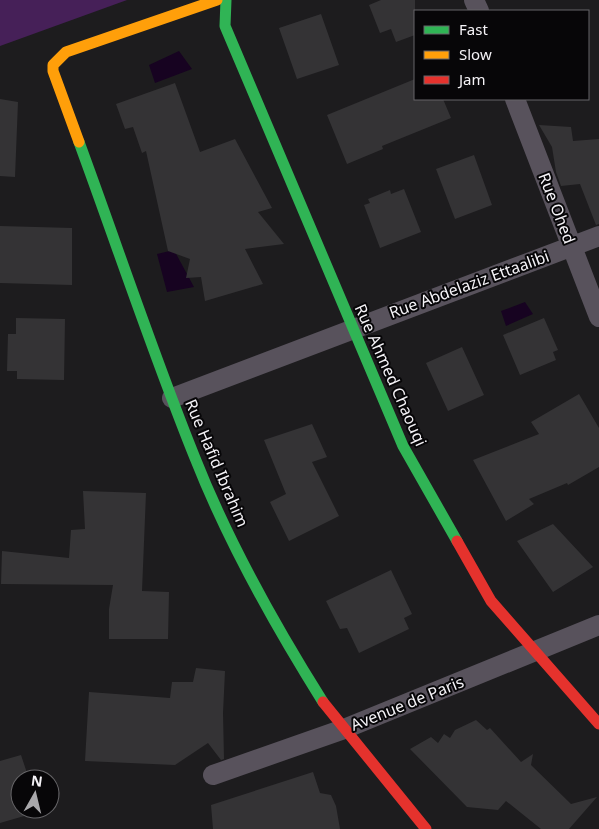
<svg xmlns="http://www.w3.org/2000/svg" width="599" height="829" font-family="'Noto Sans',sans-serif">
<rect width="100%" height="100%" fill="#1d1c1e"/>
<!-- pitch -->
<path fill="#462058" d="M0,0H127L0,46Z"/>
<!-- water -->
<path fill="#170321" d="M179,51L192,69L155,83L149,65Z
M174,250L194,287L167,292L157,254Z
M525,302L533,314L506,326L501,311Z"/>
<!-- building -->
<path fill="#343335" d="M381,0H415V35L396,42L391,29L380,33L369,5Z
M321,14L339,65L297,79L279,28Z
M415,79V99H443L451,118L382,146L383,149L347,164L327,115Z
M175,83L200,152L235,139L272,208L258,212L284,244L245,249L263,284L205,301L201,277L186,278L190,259L168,251L146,151L142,153L133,127L125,129L116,104Z
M0,99L18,102L15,177L0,176Z
M539,125L571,127L573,141L599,139V224L596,225L580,184L561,186L556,172L552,147Z
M474,155L492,205L455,219L436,169Z
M404,189L421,232L380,248L364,205L370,203L368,199L390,190L391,194Z
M0,226L72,228V285L0,283Z
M16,318L65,319L64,380L17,379V371H7L8,334H16Z
M544,318L558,350L553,352L556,360L520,375L503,335Z
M462,347L484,395L448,411L426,363Z
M579,394L599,428V467L568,485L567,483L529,499L534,504L506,521L473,460L539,434L531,422Z
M312,424L327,457L312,462L339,516L289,541L270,502L286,494L264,440Z
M83,491L146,493L142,591L169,592L168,639H109V609L113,585L1,584L2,551L69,558L71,530L85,529Z
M553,524L593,567L553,592L517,541Z
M391,570L412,614L404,618L409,629L359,653L347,628L340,629L326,601Z
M196,668L225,671L223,713L224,759L221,760L208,743L175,765L85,761L89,692L170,698L172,682H193Z
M476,720L487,730L490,728L521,762L533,754L531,765L571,804L597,797L569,829H541L506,801L498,810L467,807L410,749L431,737L438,743L444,734L450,738L455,730Z
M21,755L29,779H20V809H37L38,812L0,823V761Z
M313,772L320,793L331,795L336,806L340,829H213L211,805Z"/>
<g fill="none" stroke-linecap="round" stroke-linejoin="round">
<!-- street -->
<path stroke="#58525c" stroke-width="20" d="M474,0L479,11
M515,99L599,317
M172,398L599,236
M213,775L344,729L599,625"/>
<!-- fast -->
<path stroke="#30b455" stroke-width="11" d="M226,0L225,26L403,446L457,541
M79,142C118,248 153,354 195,458C229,544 274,624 323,702"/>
<!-- slow -->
<path stroke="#ff9f0a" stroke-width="11" d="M79,142L53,71V65L66,52L217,0"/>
<!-- jam -->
<path stroke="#e5322d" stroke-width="11" d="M457,541L491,601L599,724
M323,702L426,829"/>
</g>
<g text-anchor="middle" stroke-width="4" stroke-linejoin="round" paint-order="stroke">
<!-- street labels -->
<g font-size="16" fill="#f5f3f7" stroke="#070608">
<text transform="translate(557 208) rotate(69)" y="6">Rue Ohed</text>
<text transform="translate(469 284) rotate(-20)" y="6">Rue Abdelaziz Ettaalibi</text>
<text transform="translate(391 375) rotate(66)" y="6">Rue Ahmed Chaouqi</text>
<text transform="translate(217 463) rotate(67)" y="6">Rue Hafid Ibrahim</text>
<text transform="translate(407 703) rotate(-22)" y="6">Avenue de Paris</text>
</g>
</g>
<!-- legend -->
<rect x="414" y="10" width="175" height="90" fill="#070608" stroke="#666568"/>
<rect x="424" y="26" width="25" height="8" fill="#30b455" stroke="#666568"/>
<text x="459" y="35" font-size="15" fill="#f5f3f7">Fast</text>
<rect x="424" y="51" width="25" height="8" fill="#ff9f0a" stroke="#666568"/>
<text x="459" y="60" font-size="15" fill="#f5f3f7">Slow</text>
<rect x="424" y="76" width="25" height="8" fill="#e5322d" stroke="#666568"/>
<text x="459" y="85" font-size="15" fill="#f5f3f7">Jam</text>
<!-- north arrow -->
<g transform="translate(35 794) rotate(8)"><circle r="24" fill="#070608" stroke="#666568"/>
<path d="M0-4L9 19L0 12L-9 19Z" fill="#a9a8ab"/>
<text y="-8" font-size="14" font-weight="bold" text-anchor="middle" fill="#f5f3f7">N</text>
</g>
</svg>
